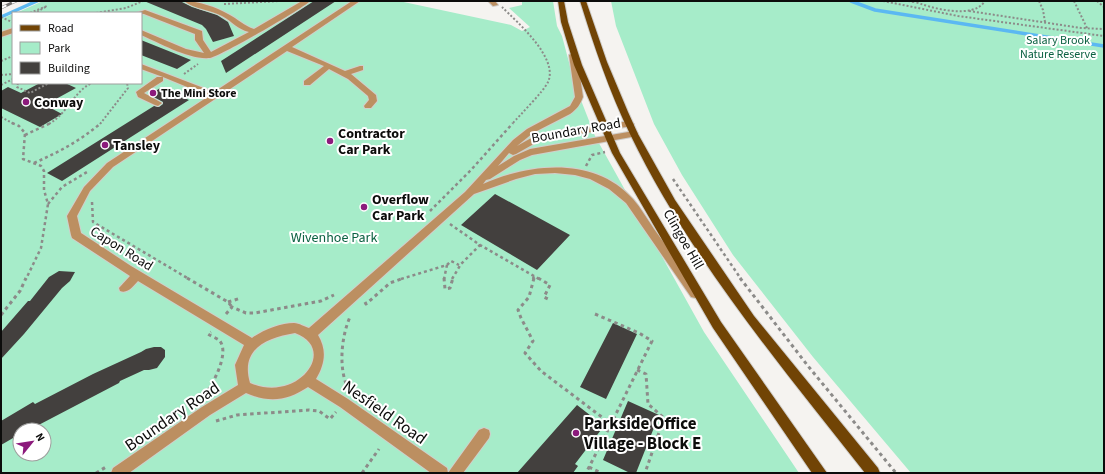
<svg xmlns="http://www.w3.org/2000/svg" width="1105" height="474" font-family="'Source Sans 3',sans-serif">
<rect width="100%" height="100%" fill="#f5f3f0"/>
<!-- green -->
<path fill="#a6ecc9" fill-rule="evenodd" d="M43,1H399L511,25L522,31L530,27L509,8L522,5V1H553L557,26L562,36L575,85L595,136L704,332L799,473H1V19L13,14V83H141V13H16ZM20,430H44V454H20Z
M611,1H1104V473H911L813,357L733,255L682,175L654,124L616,26Z"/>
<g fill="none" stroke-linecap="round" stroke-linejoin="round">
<!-- stream -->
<path stroke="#5bb8f2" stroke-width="3.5" d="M851,1L875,10L1104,46
M1,17L37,1"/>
</g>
<!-- building -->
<path fill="#43403e" d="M144,1H180L192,7L217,15L228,22L234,36L213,42L206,29L202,25Z
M314,1H336L226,73L221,61Z
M141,40L191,60L177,69L141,55Z
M40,83H65L76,88L45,105L62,114L40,127L1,108V91L8,87L21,93Z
M160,88L189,100L62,181L47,173L154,106L159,107L163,104V102L150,95Z
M495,194L570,235L537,270L461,225Z
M59,271L75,272L70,281L62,288L24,334L1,359V332L28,301H30L49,277Z
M613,323L637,334L606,399L580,387Z
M154,347H161L165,350V357L157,368L149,370H144L120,381L119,383L29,430H20V434L1,445V421L33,402L35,404L93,374L141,352L146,349Z
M628,401L659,415L636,473H630L603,460Z
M577,405L604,426L575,464L578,466L573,473H517Z"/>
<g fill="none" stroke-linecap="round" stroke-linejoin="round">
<!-- minor casing -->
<g stroke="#d0cecb" stroke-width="2">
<path id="minor" d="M184,1C198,1 216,7 228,14C238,19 244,26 254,29L302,1H310C302,9 219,57 210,58C189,60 160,43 141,35V30L186,49L204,53L195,40V34L144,14L136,13L145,10L202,31L203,40L211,52L249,32C237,29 233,22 222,16C211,10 194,9 184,1Z
M352,1H360L292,47L345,71L360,66H363V70L351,74L376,95L377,101L371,108H365L364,106L369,100L368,96L348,79L329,69L310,85H304V81L324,66L287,51L113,167L90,191L77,216L81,233L131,266L252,338C263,330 281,323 294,323C299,323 305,327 309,328L465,192L513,140L527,129L570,106L575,97L569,55L573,53L577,55L583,97C580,105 577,109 570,114L533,133L517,146L533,137L549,132L630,121L634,124L633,126L550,138L539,141L516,154L513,155L509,153L498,166L514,156L530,149L634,131L637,132L638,134L637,136L532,155L520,160L490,179L486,180L483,184C530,163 595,156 633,199C641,208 647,219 654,229C669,250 684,270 699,291L700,294L699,297L695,298L691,297L626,203L609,189L590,179L575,175L555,173L535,174L516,179L474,194L318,335C327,350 325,364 316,379L348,399L447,468L448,473L479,430L484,428L489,430L490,434L489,438L463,473H431L340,407L308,387C287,401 269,403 246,393L210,415L129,473H111L113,468L202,407L238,385L235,365L244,345L138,281C133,286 128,294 120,291L119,288L130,276L72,238L71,235L67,216L84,187L107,163L209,96L163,77V81L144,93L162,103L158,106L155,105L138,97L136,92L157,77H163L141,69V64L214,92ZM295,333C339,349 298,404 250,383C240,349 266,338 295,333Z
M488,1H495L498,5L493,6Z
M13,28V33L1,37V32Z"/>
</g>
<!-- major casing -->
<g stroke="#d0cecb" stroke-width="2">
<path id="major" d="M558,1H564L568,22L582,65L620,153L721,322L827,473H812L713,328L612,153L574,65L561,22Z
M580,1H586L607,62L628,112L638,134L675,200L754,316L878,468L880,473H865C780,365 690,258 630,134C609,91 594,46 580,1Z"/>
</g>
<!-- path-far2 -->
<path stroke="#8c8b89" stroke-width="2" stroke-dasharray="2 2" stroke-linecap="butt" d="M883,1L958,16L1104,36
M908,1L914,2
M913,1C930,8 973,20 985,1
M1039,1L1043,10L1045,22
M1074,1L1087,28
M1097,1L1104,7
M224,4L280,1
M502,7C517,22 559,58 548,82C544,91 520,115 512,124
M969,11L1081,28L1104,29
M30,13L47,6L35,13
M96,13L126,8L143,1
M1,17L12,22
M1,61L13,56
M184,74L198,64
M1,75L13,74
M18,83L17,87L30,93L49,83
M1,85L13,79
M1,117L14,124
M49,124C69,112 73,92 92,83
M100,124L128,88L127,83"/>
<!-- path-far1 -->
<path stroke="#8c8b89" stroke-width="2.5" stroke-dasharray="3 3" stroke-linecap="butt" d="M12,123L19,126L25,133L23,159L41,166L44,171V190L48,204L41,248L26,279
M25,135L51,123
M34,163C59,152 80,141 101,123
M586,166L592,155L605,152
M673,179L741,279
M92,202L93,222L189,279
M48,204L62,187L87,172
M430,211L471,170L513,123
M450,224L480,245L539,279
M447,265L451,261L459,265
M401,279L447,265L444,279
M452,279L461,264L480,245
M533,279L534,276"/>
<!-- path -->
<path stroke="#8c8b89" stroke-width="3" stroke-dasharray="3.5 3.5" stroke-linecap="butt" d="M187,278L228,302L232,307
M444,278L445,289L450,288L453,278
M534,278L529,297L518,310L521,318L533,341L525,353L541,371L611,424L586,473
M538,278L550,285L544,297L550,300
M740,278L808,366L896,473
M228,302L241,298
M365,302L366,304L390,283L404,278
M226,314L232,307L246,313H255L321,301L334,295
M595,314L639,333L652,341L611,424
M1,315L20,291L26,278
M637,370L646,374L648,404L664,418L645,473
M349,390C338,371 341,337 350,317
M204,396C212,386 231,352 219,340C216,338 211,336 208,334L211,332
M216,421L237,415L309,410L319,411L330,419L336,412
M589,467L601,473
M96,473L106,467
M362,473L379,449"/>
<!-- minor -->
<use href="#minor" fill="#bc8f61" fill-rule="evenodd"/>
<!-- major -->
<use href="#major" fill="#714405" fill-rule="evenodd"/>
<!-- rail casing -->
<g stroke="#737270" stroke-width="3">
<path id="rail" d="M1,8L16,1"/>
</g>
<!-- rail -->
<use href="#rail" stroke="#fff" stroke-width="2" stroke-dasharray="6" stroke-linecap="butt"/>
</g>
<!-- markers -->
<g fill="#8c1a7c" stroke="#fff" stroke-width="1.5">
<circle cx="153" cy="93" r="4"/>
<circle cx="26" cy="102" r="4"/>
<circle cx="330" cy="141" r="4"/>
<circle cx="105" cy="145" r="4"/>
<circle cx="364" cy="207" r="4"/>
<circle cx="576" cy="433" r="4"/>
</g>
<g text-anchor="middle" stroke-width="4" stroke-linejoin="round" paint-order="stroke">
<!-- far-park labels -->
<g font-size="12" fill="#0b6142" stroke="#fff">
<text x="1058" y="44">Salary Brook<tspan x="1058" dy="14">Nature Reserve</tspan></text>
</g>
<!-- far-poi labels -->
<g font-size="12" font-weight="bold" fill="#0c0c0b" stroke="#fff" text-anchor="start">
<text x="161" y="97">The Mini Store</text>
</g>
<!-- poi labels -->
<g font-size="14" font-weight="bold" fill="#0c0c0b" stroke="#fff" text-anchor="start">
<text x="34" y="107">Conway</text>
<text x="338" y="138">Contractor<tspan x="338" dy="16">Car Park</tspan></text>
<text x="113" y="150">Tansley</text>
<text x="372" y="204">Overflow<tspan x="372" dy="16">Car Park</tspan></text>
</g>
<!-- street labels -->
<g font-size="14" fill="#0c0c0b" stroke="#fff">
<text transform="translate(576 130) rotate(-10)" y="5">Boundary Road</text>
<text transform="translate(684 239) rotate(60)" y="5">Clingoe Hill</text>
<text transform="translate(122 248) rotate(32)" y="5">Capon Road</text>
</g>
<!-- park labels -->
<g font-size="14" fill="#0b6142" stroke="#fff">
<text x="334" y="242">Wivenhoe Park</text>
</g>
<!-- near-street labels -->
<g font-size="17" fill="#0c0c0b" stroke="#fff">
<text transform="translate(385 412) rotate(35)" y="6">Nesfield Road</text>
<text transform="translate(172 416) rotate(-34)" y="6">Boundary Road</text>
</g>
<!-- near-poi labels -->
<g font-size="17" font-weight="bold" fill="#0c0c0b" stroke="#fff" text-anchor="start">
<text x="584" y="429">Parkside Office<tspan x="584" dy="20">Village - Block E</tspan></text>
</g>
</g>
<!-- border -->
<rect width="1105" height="474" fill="none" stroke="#0c0c0b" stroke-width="4"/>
<!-- legend -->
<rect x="12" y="12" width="130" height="72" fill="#ffffff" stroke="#9e9e9d"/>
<rect x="20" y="25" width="20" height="6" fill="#714405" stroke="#9e9e9d"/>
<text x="48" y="32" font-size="12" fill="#0c0c0b">Road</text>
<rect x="20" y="42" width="20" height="12" fill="#a6ecc9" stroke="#9e9e9d"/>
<text x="48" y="52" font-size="12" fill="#0c0c0b">Park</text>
<rect x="20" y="62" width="20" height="12" fill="#43403e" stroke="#9e9e9d"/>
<text x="48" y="72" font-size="12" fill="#0c0c0b">Building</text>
<!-- north arrow -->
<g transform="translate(32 442) rotate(60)"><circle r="19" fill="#ffffff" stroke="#9e9e9d"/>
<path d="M0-3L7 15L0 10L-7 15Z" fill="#8c1a7c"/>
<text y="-6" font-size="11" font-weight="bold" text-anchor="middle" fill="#0c0c0b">N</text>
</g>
</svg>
